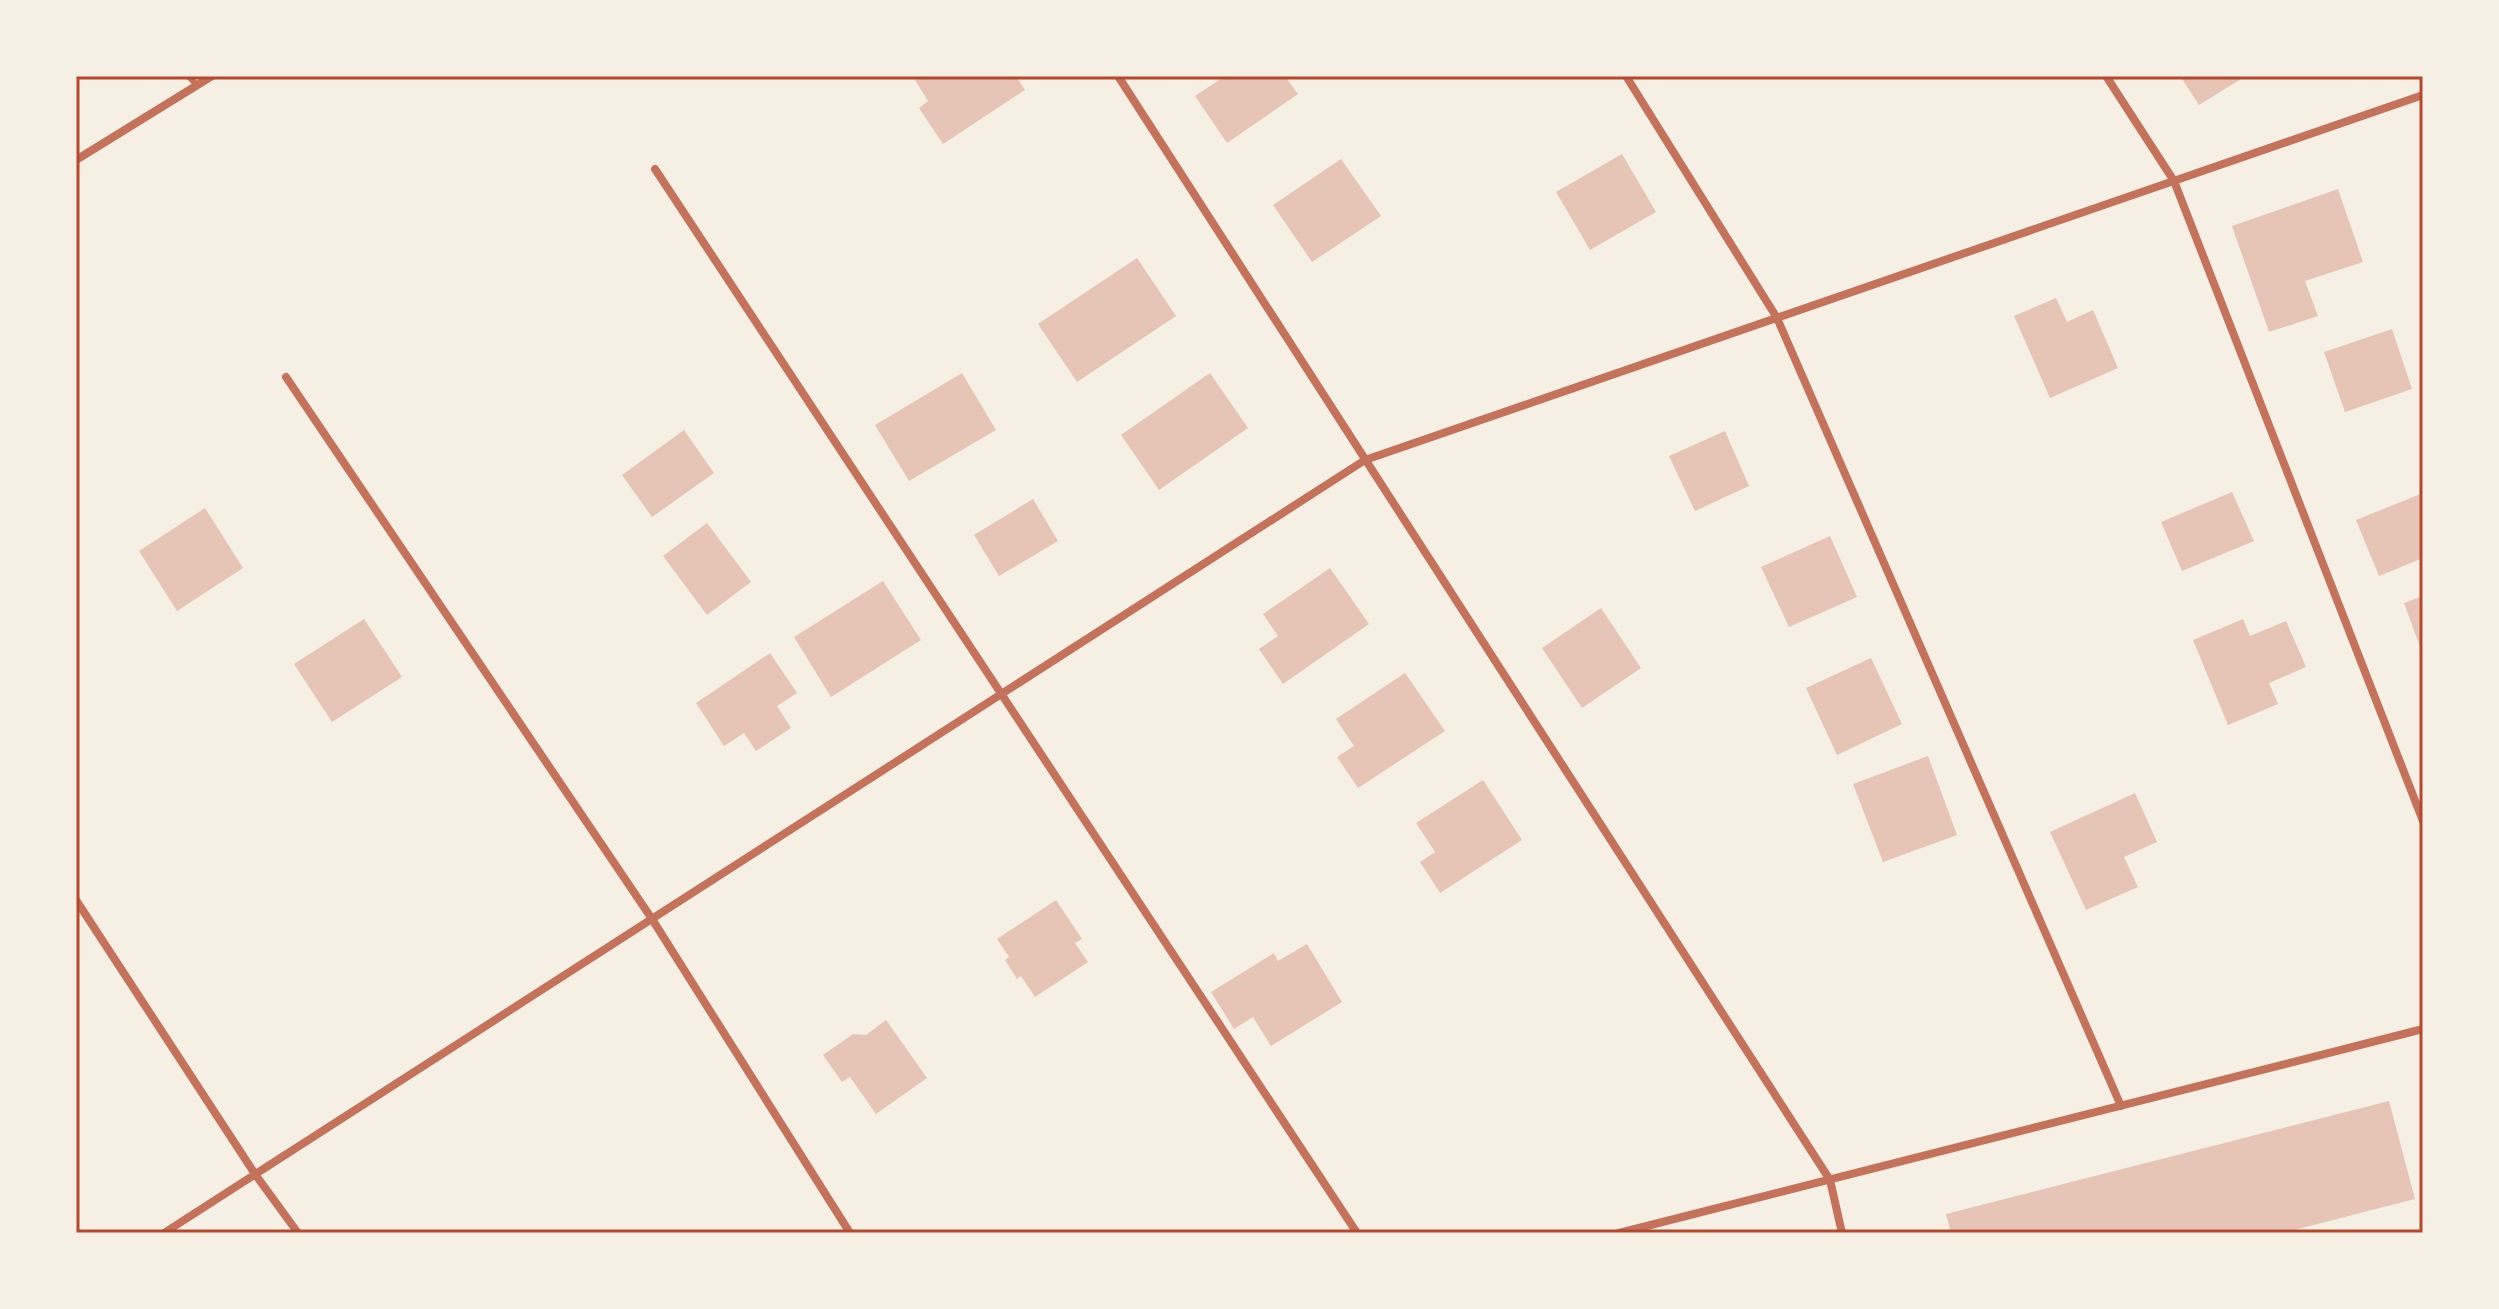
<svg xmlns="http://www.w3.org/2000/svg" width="2499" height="1309" font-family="Spectral,serif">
<rect width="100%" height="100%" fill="#f6efe4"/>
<!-- building -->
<path fill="#e6c5b7" d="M922,76H1016L1025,90L943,144L919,108L928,101L915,80Z
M1225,76H1285L1298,94L1227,143L1195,96Z
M2180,76H2246L2199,105Z
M1622,154L1656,212L1590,250L1556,192Z
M1341,159L1381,216L1312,262L1273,205Z
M2338,189L2363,262L2305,281L2318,316L2269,332L2232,226Z
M1137,258L1176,316L1077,382L1038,324Z
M2056,298L2067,322L2093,310L2118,368L2050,398L2014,316Z
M2392,329L2412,389L2345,412L2324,352Z
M962,373L996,430L909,481L875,425Z
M1210,373L1248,428L1159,490L1121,435Z
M684,430L714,473L652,517L622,475Z
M1725,431L1749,486L1695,511L1669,456Z
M2232,492L2254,541L2182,571L2161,522Z
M2423,493V558L2379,576L2356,520Z
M1033,499L1058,541L999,576L974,535Z
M205,508L243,568L177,611L139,551Z
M707,523L751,582L707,615L663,556Z
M1830,536L1857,597L1789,627L1761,567Z
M1330,568L1369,624L1283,684L1259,649L1278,636L1263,614Z
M883,581L921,640L831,697L794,637Z
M2423,596V655L2404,603Z
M1601,608L1641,668L1582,708L1542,648Z
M364,619L402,677L332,722L294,664Z
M2243,619L2250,636L2286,621L2306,667L2269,683L2278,704L2228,725L2193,640Z
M770,653L797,693L777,706L791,728L756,751L744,733L724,746L696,703Z
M1871,658L1902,724L1837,755L1806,688Z
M1405,673L1445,731L1358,788L1337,757L1354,746L1336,719Z
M1928,756L1957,835L1883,862L1853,784Z
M1483,780L1522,840L1440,893L1420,862L1435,852L1416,823Z
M2135,793L2157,842L2124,857L2138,887L2086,910L2050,832Z
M1056,900L1082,939L1075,943L1088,962L1035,997L1021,976L1017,979L1005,960L1009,957L997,939Z
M1307,944L1342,1002L1271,1046L1253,1017L1234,1029L1211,992L1274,953L1278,961Z
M886,1020L927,1078L876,1114L850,1077L842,1082L823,1055L853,1034L866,1035Z
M2389,1101L2415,1199L2282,1233H1951L1946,1214Z"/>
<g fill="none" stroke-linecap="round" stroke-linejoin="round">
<!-- service -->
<path stroke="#c5725c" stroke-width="6" d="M188,76L197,85"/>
<!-- minor -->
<path stroke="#c5725c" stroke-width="8" d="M1118,76L1830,1180L1842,1233
M1626,76L1777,318L2121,1106
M2106,76L2174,181L2423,821
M76,160L212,76
M655,169L1357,1233
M286,377L652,919L850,1233
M76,900L255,1174L298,1233
M164,1233L1365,460L2423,95
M1619,1233L2423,1029"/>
</g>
<!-- border -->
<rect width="2499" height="1309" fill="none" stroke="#f6efe4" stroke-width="156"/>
<rect x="78" y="78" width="2343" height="1153" fill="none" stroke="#b5482f" stroke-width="3"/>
</svg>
